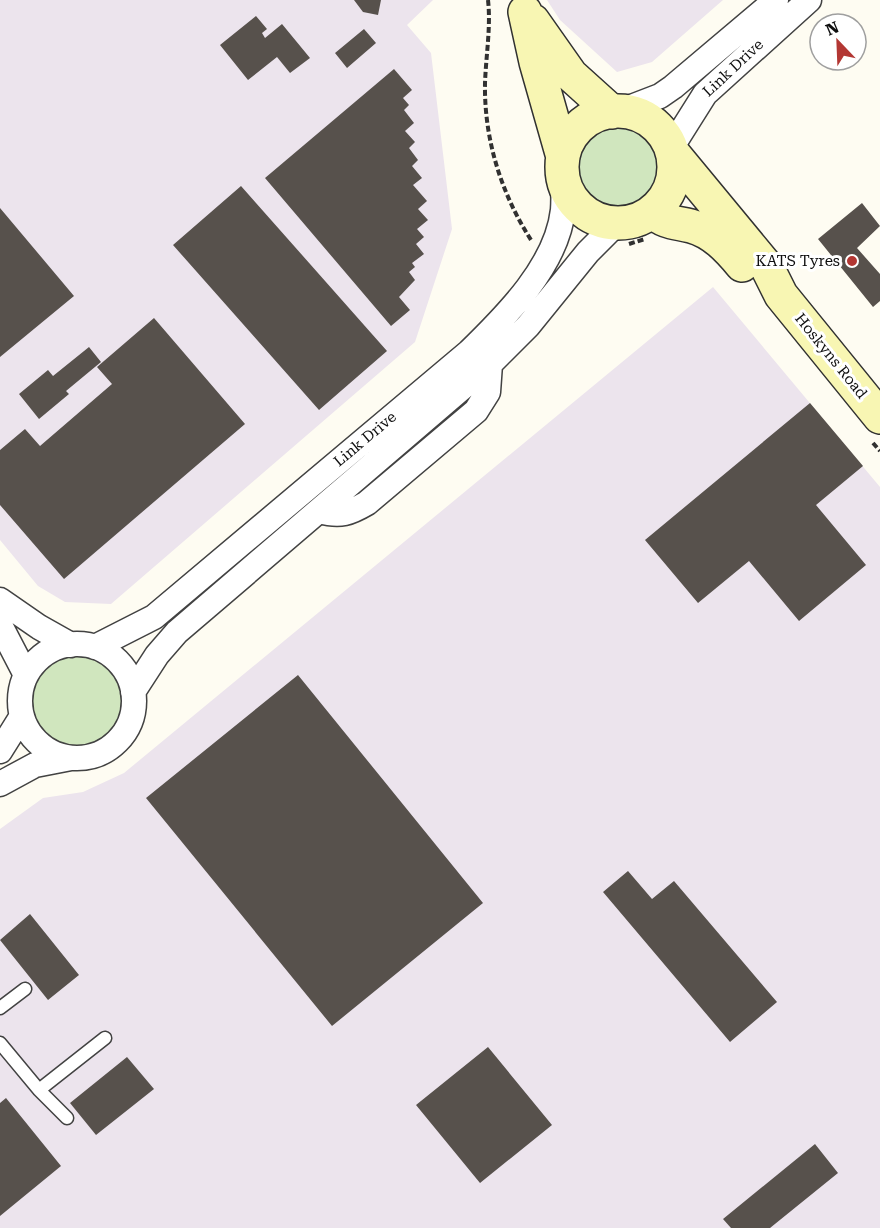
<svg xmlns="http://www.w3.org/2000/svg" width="880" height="1228" font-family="'Roboto Serif',serif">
<rect width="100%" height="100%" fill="#fefcf2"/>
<!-- industrial -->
<path fill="#ece4ed" d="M0,0H433L407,25L431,53L452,229L415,342L111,604L65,602L38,586L0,540Z
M547,0H723L652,62L617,72L560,20Z
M713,287L880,487V1228H0V829L43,798L83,792L124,773Z"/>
<!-- green -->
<path fill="#d0e6be" d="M572 167a46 46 0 1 1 92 0a46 46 0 1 1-92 0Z
M32 701a45 45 0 1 1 90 0a45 45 0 1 1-90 0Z"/>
<!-- building -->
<path fill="#57514c" d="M354,0H381L378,15L363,12Z
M256,16L267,29L262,33L265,38L282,24L310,58L290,73L277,57L248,80L220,45Z
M364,29L376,43L347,68L335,53Z
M394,69L412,90L403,98L409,105L404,110L414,123L405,131L415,142L409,148L418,160L412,166L422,178L413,185L427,201L418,209L428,220L417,229L424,237L416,244L424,254L412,263L415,267L409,272L415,280L399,297L410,310L391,326L265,178Z
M241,186L387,351L319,410L173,245Z
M862,203L880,226L857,248L880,274V301L873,307L818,239Z
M0,208L74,296L0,357Z
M154,318L245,424L64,579L0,505V450L25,429L40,446L112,384L97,367Z
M89,347L101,362L66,391L69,394L39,419L19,394L48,370L53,376Z
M810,403L863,466L816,505L866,565L799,621L749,561L698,603L645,540Z
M298,675L483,903L332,1026L146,798Z
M628,871L652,899L674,881L777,1002L730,1042L603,892Z
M30,914L79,975L48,1000L0,940Z
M488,1047L552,1125L480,1183L416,1105Z
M127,1057L154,1089L96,1135L70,1103Z
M6,1098L61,1166L0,1216V1103Z
M815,1144L838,1173L770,1228H731L723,1219Z"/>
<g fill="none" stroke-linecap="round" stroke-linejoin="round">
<!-- lane casing -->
<g stroke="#424242" stroke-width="15">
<path id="lane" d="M0,1008L25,989
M0,1043L39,1090L67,1118
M39,1090L105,1038"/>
</g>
<!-- street casing -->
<g stroke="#424242" stroke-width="27">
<path id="street" d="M621,111L660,96L673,87L776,0
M671,148L705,94L809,0
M320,511C340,517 350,513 367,503L476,411L488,392L490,364
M0,600L39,627L71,645
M0,625L26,675
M20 701a57 57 0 1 1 114 0a57 57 0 1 1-114 0Z
M95,647L154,617L469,352C507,315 557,265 563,210C564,199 563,188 563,177
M133,692L157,655L177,632L490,364L528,326L588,252L616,224
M0,751L22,716
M0,784L35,765L71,758"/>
</g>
<!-- secondary casing -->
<g stroke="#313131" stroke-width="36">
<path id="secondary" d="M525,12L536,62L563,157
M533,21L571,75L612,112
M562 167a56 56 0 1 1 112 0a56 56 0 1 1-112 0Z
M672,152L767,267L781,295L880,417
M653,212C665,223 675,222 691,226C713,232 728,248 742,265"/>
</g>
<!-- path -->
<path stroke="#313131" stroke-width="4" stroke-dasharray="6 3" stroke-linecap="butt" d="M488,0C491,27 486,55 485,83C484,139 501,193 531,240
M629,244L645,239
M873,443L880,451"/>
<!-- lane -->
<use href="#lane" stroke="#fff" stroke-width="12"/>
<!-- street -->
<use href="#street" stroke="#fff" stroke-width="24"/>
<!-- secondary -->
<use href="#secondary" stroke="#f8f6b3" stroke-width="33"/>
</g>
<!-- markers -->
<circle fill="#b33733" stroke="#fff" stroke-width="2" cx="852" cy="261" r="6"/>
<g text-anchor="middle" stroke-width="6" stroke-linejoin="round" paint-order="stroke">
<!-- street labels -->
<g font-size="15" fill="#0f0f0f" stroke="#fff">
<text transform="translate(733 68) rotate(-43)" y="5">Link Drive</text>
<text transform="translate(831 356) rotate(51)" y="5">Hoskyns Road</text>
<text transform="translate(365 439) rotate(-40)" y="5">Link Drive</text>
</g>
<!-- poi labels -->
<g font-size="15" fill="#0f0f0f" stroke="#fff" text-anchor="end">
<text x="840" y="266">KATS Tyres</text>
</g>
</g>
<!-- north arrow -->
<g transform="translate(838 42) rotate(337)"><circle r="28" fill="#ffffff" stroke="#9f9f9f" stroke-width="1.5"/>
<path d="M0-4.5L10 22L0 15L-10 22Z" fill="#b33733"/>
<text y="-9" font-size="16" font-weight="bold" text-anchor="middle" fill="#0f0f0f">N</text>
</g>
</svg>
